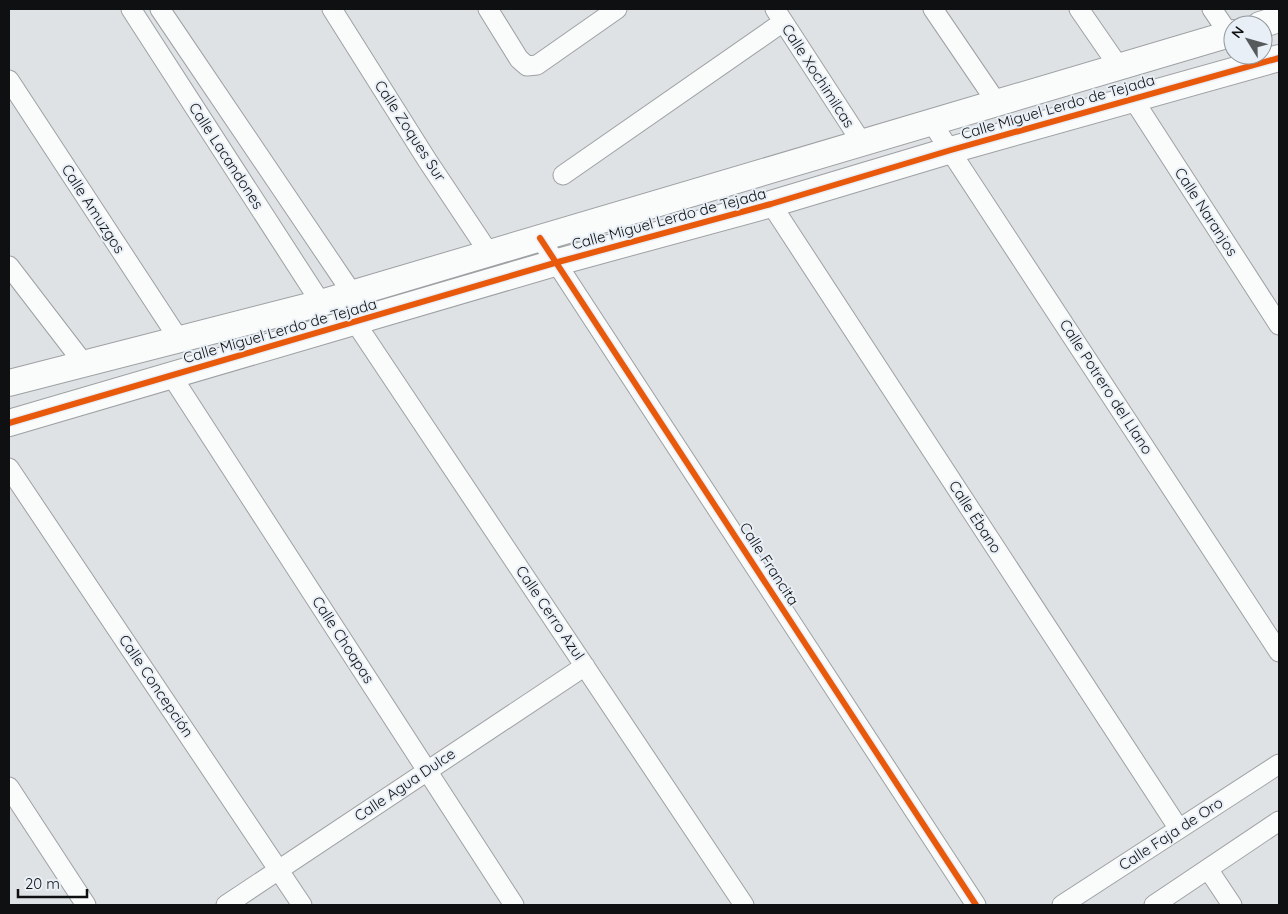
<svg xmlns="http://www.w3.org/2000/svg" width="1288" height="914" font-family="Quicksand,sans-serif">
<rect width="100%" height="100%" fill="#dee2e5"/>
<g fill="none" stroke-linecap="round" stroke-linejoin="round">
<!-- street casing -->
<g stroke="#9ea1a3" stroke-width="21">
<path id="street" d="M131,9L321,303
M160,9L352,293
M332,9L427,160L489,253
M488,9L519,59L527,66L537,65L617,9
M775,9L862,143
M933,9L997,103
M1079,9L1119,67
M1212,9L1229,34
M9,80L178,338
M1133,99L1279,325
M932,123L1279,652
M563,175L783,22
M771,204L1179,829
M540,238L976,905
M9,266L85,365
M355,322L744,905
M171,375L514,905
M9,468L302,905
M9,787L86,905
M1208,869L1232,905
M226,905L585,666
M1062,905L1279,764
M1154,905L1279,821"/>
</g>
<!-- secondary casing -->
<g stroke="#9ea1a3" stroke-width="28">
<path id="secondary" d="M1260,25L1279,19
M9,383L321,303L1233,33
M9,423L558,262L771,204L951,150L1279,58"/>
</g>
<!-- street -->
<use href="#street" stroke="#fafbfb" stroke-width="19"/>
<!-- secondary -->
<use href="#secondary" stroke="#fafbfb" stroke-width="26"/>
<!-- cycleway casing -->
<g stroke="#e9eff6" stroke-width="9">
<path id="cycleway" d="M540,238L976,905
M9,423L558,262L771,204L951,150L1279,58"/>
</g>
<!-- cycleway -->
<use href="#cycleway" stroke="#e8590c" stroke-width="6"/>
</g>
<g text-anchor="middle" stroke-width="4" stroke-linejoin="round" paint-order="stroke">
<!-- street labels -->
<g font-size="15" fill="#0e1012" stroke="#e9eff6">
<text transform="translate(818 76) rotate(57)" y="5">Calle Xochimilcas</text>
<text transform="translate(1058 107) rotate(-16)" y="5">Calle Miguel Lerdo de Tejada</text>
<text transform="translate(410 131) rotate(57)" y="5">Calle Zoques Sur</text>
<text transform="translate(226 156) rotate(57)" y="5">Calle Lacandones</text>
<text transform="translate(93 209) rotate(57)" y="5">Calle Amuzgos</text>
<text transform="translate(1206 212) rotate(57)" y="5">Calle Naranjos</text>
<text transform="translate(669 219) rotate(-15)" y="5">Calle Miguel Lerdo de Tejada</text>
<text transform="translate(280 331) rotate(-16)" y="5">Calle Miguel Lerdo de Tejada</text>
<text transform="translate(1106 387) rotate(57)" y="5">Calle Potrero del Llano</text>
<text transform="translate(975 517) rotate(57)" y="5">Calle Ébano</text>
<text transform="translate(769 564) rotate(57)" y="5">Calle Francita</text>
<text transform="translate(550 613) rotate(56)" y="5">Calle Cerro Azul</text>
<text transform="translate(343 640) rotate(57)" y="5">Calle Choapas</text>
<text transform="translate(156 686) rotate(56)" y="5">Calle Concepción</text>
<text transform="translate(405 785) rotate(-34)" y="5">Calle Agua Dulce</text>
<text transform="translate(1171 834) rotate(-33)" y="5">Calle Faja de Oro</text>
</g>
</g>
<!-- border -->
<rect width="1288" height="914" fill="none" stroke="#0e1012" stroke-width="20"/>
<!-- north arrow -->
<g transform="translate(1248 40) rotate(307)"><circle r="24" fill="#e9eff6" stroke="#91969b"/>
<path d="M0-4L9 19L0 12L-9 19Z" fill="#575a5c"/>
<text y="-8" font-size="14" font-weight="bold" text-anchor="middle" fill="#0e1012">N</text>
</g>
<!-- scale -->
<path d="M18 889v8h69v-8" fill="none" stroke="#0e1012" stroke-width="2.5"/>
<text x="25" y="889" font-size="15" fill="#0e1012" stroke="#e9eff6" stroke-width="4" paint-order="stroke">20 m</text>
</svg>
